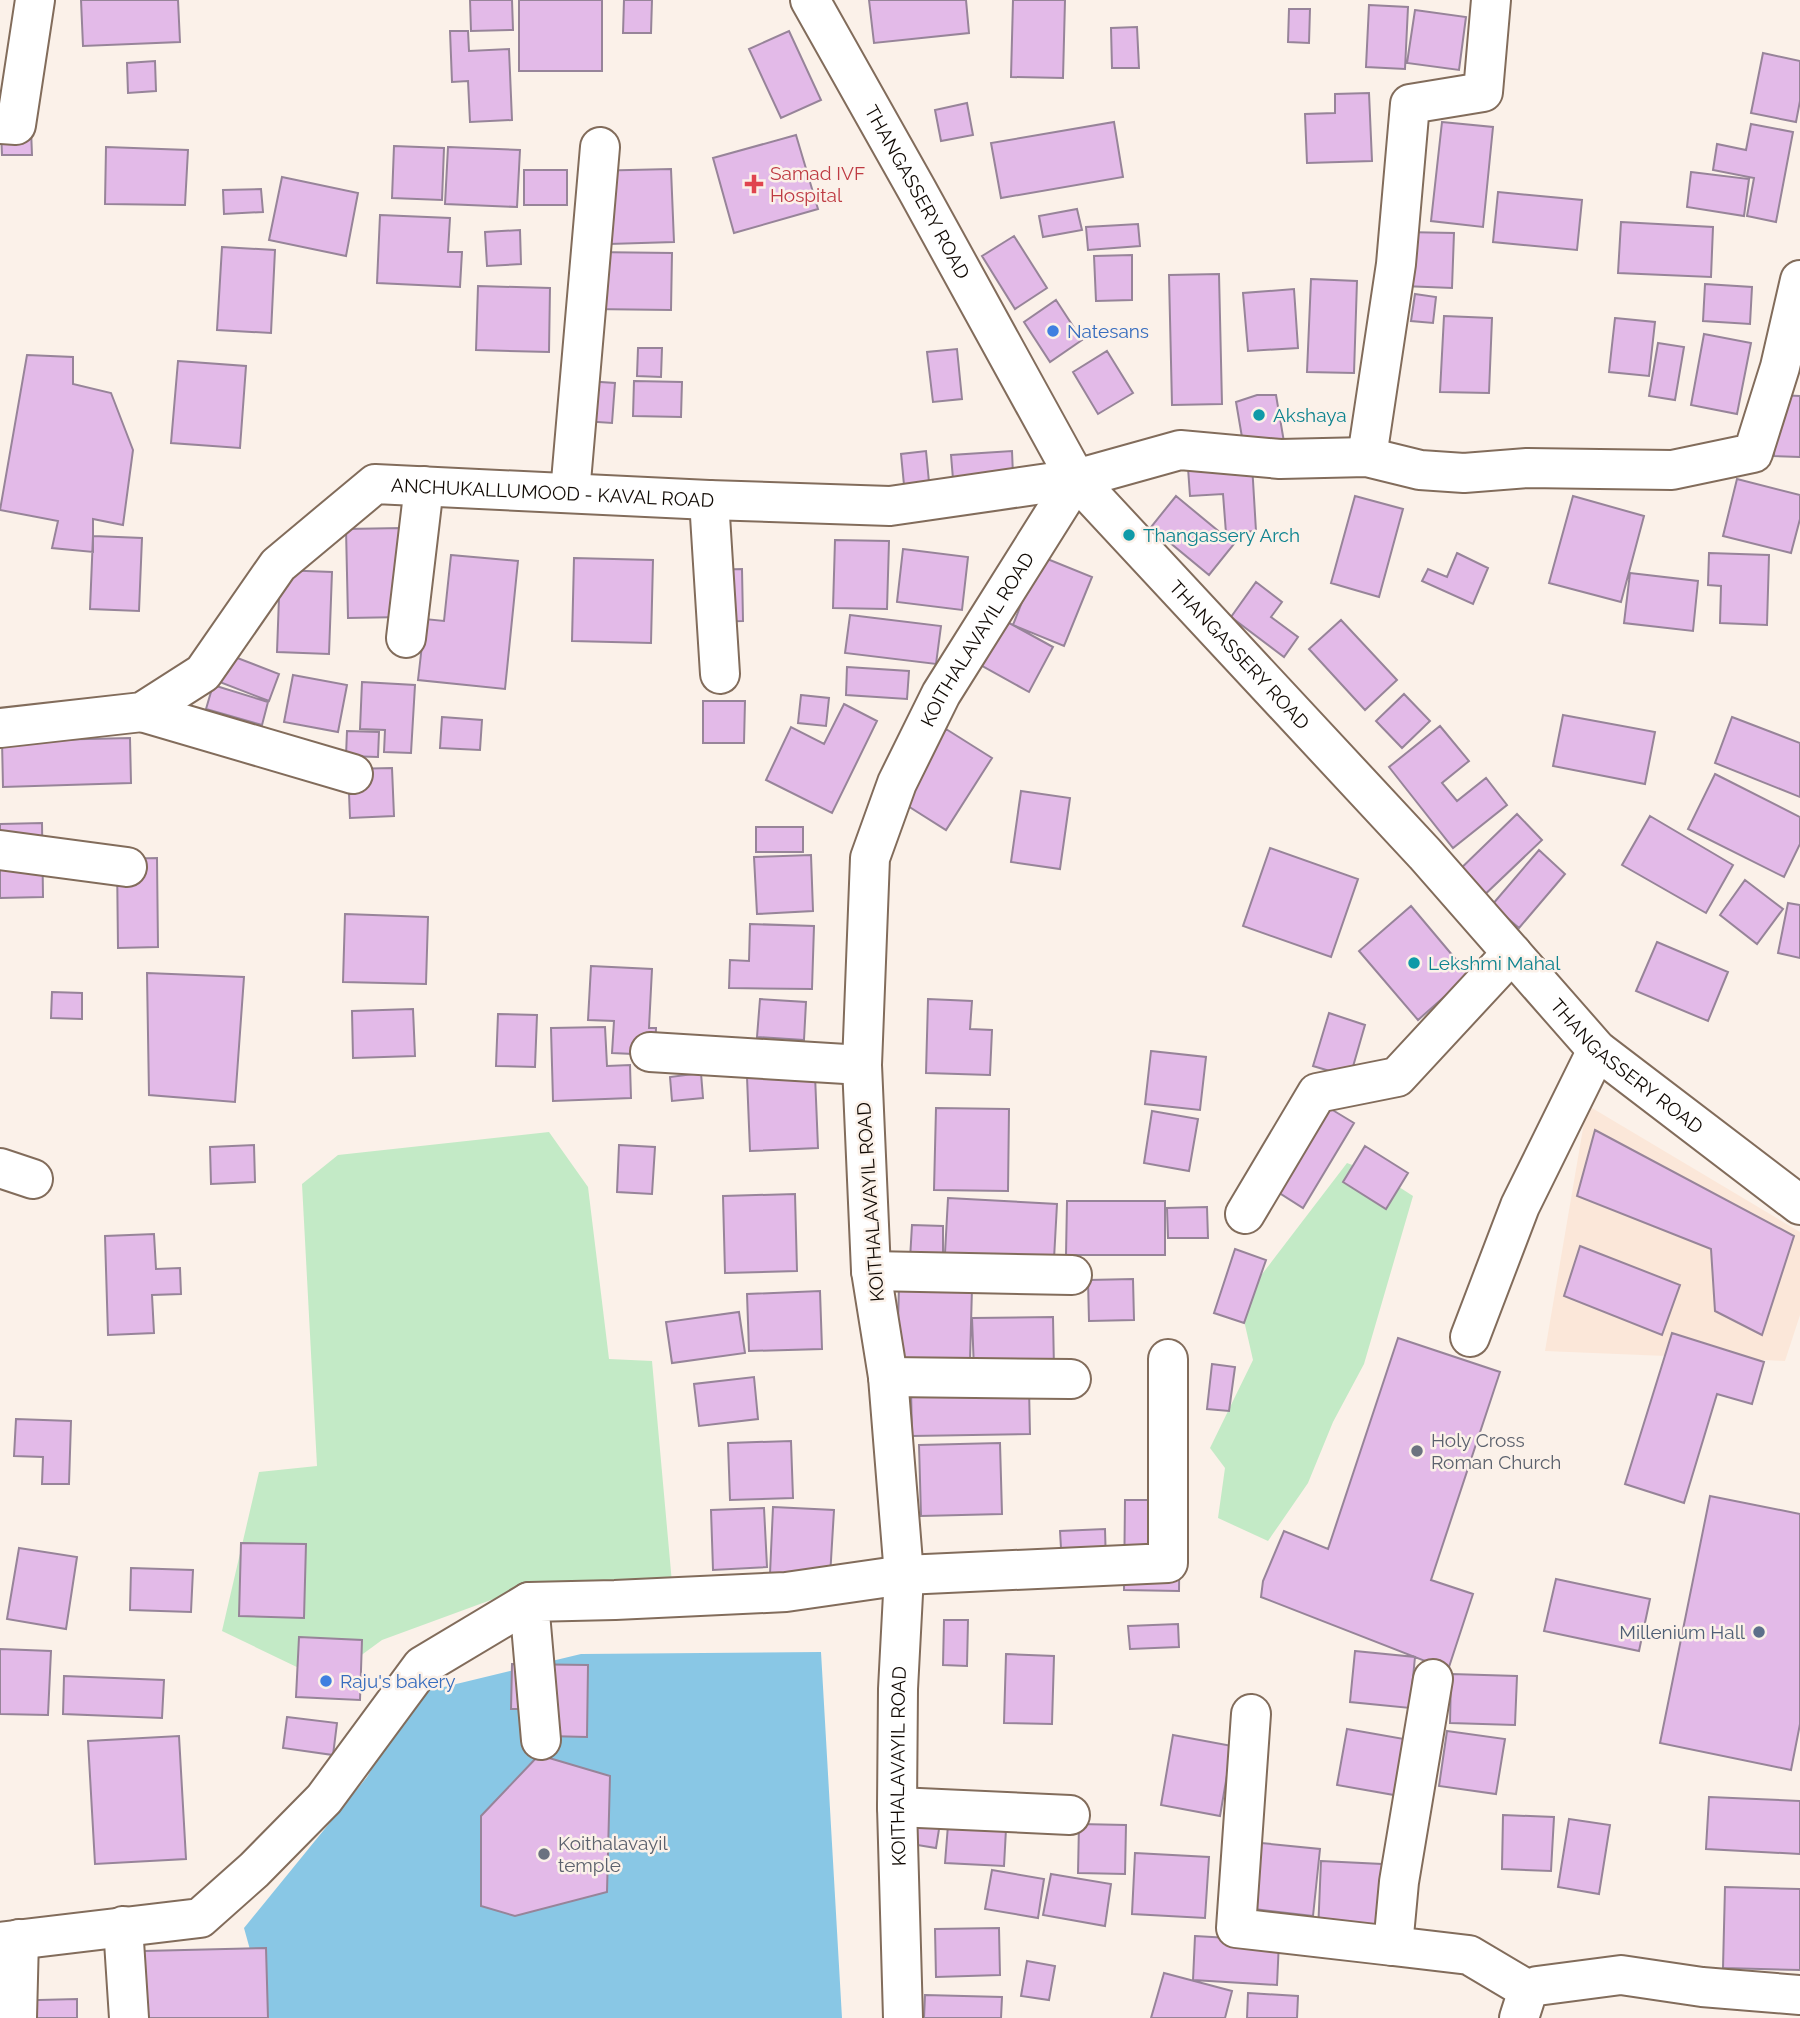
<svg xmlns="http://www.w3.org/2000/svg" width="1800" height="2018" font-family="Raleway,sans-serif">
<rect width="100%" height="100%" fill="#fbf1e9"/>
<!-- built -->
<path fill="#fbe7d9" d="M1587,1105L1800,1232V1315L1785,1361L1545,1351Z"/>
<!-- green -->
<path fill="#c3eac6" d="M549,1132L588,1187L609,1359L652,1361L672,1583L518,1590L382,1640L326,1681L222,1631L259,1472L317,1466L302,1184L338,1155Z
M1347,1163L1382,1176L1413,1196L1364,1364L1333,1422L1308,1483L1268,1541L1218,1518L1225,1468L1210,1448L1253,1360L1240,1303Z"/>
<!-- water -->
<path fill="#89c7e5" d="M821,1652L842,2018H269L244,1928L367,1777L415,1694L581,1654Z"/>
<!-- building -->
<path fill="#e3bae8" stroke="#978499" stroke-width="2" d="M81,0H178L180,42L83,46Z
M470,0H512L513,30L471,31Z
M519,0H602V71H519Z
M624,0H652L651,33H623Z
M869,0H966L969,33L874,43Z
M1013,0H1065L1063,78L1011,77Z
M1369,5L1408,7L1405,69L1366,67Z
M1289,9H1310L1309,43L1288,42Z
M1415,10L1466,17L1459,70L1407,63Z
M1137,27L1139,68H1112L1111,28Z
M450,31H468L469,51L509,49L512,120L470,122L468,81L452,82Z
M789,31L821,100L781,118L749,49Z
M1763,53L1800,61V101L1796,122L1751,113Z
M155,61L156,91L128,93L127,63Z
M1369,93L1372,161L1307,163L1305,114L1335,113V94Z
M967,103L973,135L941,141L935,110Z
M1114,122L1123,177L1001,198L991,143Z
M1442,122L1493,127L1483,227L1431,221Z
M1751,124L1793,132L1776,222L1747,216L1754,178L1713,170L1717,144L1746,150Z
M31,129L32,155H2L1,130Z
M796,135L818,209L734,233L713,158Z
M394,146L444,148L442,200L392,198Z
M106,147L188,150L185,205L105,204Z
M448,147L520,150L517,207L445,204Z
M671,169L674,242L609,244L588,171Z
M524,170H567V205H524Z
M1691,172L1749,179L1744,216L1687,207Z
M282,177L358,193L346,256L269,240Z
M261,189L263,212L224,214L223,190Z
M1498,192L1582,200L1577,250L1493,242Z
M1077,209L1082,230L1043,237L1039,216Z
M380,215L450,218L448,252H462L460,287L377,283Z
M1621,222L1713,227L1711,277L1618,273Z
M1138,224L1140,246L1088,250L1086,227Z
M520,230L521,264L487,266L485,232Z
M1404,232L1454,233L1452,288L1403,286Z
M1014,236L1047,288L1015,309L982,256Z
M222,247L275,250L271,333L217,330Z
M592,252L672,253L671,310L591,309Z
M1132,255V300L1096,301L1094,256Z
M1219,274L1222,404L1172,405L1169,275Z
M1311,279L1357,281L1354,373L1307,372Z
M1705,284L1752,287L1750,324L1703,321Z
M478,286L550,288L549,352L476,350Z
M1294,289L1298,348L1248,351L1243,293Z
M1415,294L1436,297L1433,323L1411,321Z
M1056,300L1082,340L1050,362L1024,322Z
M1444,316L1492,318L1489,393L1440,392Z
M1615,318L1655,322L1649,376L1609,372Z
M1704,334L1751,343L1737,414L1691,405Z
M1658,343L1684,347L1675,400L1649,396Z
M638,348H662L661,377L637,376Z
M957,349L962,399L933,402L927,352Z
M1107,351L1133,393L1098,414L1073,372Z
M27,355L73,357V384L111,393L133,450L123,525L93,519V552L52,548L58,521L0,510Z
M178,361L246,366L240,448L171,443Z
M571,380L615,383L612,423L568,420Z
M634,381L682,382L681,417L633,416Z
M1257,395H1276L1284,442L1244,449L1236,402Z
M1776,395L1800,396V457L1774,456Z
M926,451L929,482L904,485L901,454Z
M1012,451L1013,475L953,479L951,455Z
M1252,464L1256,531L1226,533L1223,494L1190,496L1188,468Z
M1737,479L1800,495V519L1791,553L1723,536Z
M1176,496L1234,544L1209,575L1151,527Z
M1355,496L1403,509L1379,597L1331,583Z
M1573,496L1644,516L1621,602L1549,583Z
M402,528L404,617L348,618L346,529Z
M93,536L142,538L139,611L90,609Z
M835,540L889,541L887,609L833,608Z
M903,549L968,557L962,610L897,602Z
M1457,553L1488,568L1473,604L1422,581L1428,569L1447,577Z
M1709,553L1769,555L1767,625L1720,623L1721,586L1708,585Z
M451,555L518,561L505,689L418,680L425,619L444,621Z
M1040,556L1092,577L1064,646L1013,625Z
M574,558L653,560L651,643L572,641Z
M742,569L743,621L702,622L701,570Z
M280,570L332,572L329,654L277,652Z
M1630,573L1698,581L1693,631L1624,623Z
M1256,582L1282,602L1271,617L1298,637L1284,657L1231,617Z
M850,615L941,626L936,664L845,653Z
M1000,618L1053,647L1029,692L977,663Z
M1341,620L1397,680L1365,710L1309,649Z
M227,654L279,674L269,701L217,681Z
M847,667L909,671L907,699L846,695Z
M293,675L347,685L338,732L284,722Z
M362,682L415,685L411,753L384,752L385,730L360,729Z
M213,685L268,702L262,725L206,709Z
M1404,694L1430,721L1402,748L1376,721Z
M801,695L829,698L826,726L798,723Z
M703,701H745L744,743H703Z
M844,704L877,721L832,813L766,780L791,727L824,744Z
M1563,715L1655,732L1645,784L1553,766Z
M442,717L482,720L480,750L440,748Z
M1732,717L1800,743V797L1715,763Z
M1440,726L1469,761L1442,783L1457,801L1486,778L1507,805L1453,848L1389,767Z
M946,729L992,758L946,830L900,801Z
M347,731L379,732L378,757L346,756Z
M130,738L131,783L3,787L2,741Z
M392,768L394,816L350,818L348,769Z
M1715,774L1800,817V844L1784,877L1688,829Z
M1021,791L1070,798L1060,869L1011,862Z
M1517,814L1542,840L1478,901L1454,875Z
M1650,816L1733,865L1706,913L1622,865Z
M42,823L43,897L0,898V824Z
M756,827H803V852H756Z
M1270,848L1358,879L1331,957L1243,926Z
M1539,850L1565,874L1519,928L1492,905Z
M811,855L813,911L757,914L754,857Z
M157,858L158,947L118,948L117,859Z
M1745,880L1783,909L1757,944L1720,915Z
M1788,903L1800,905V958L1778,953Z
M1411,906L1469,975L1418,1020L1359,951Z
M345,914L428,917L426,984L343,982Z
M750,924L814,926L812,989L729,988L730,960L749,961Z
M1657,942L1728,972L1708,1021L1636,991Z
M591,966L652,969L649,1028H656L655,1055L612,1053L614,1021L588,1020Z
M147,973L244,977L235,1102L149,1095Z
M52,992L82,993V1019L51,1018Z
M760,999L806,1002L804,1040L757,1037Z
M928,999L972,1001L970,1029L992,1030L990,1075L926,1073Z
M413,1009L415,1056L353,1058L352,1011Z
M1329,1013L1365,1025L1350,1077L1313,1066Z
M498,1014L537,1015L535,1067L496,1066Z
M605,1027L607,1066L630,1065L631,1098L553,1101L551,1028Z
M1151,1051L1206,1057L1200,1110L1145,1104Z
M701,1073L703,1098L672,1101L670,1077Z
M815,1075L818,1148L750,1151L747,1077Z
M1321,1103L1354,1123L1303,1208L1270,1187Z
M936,1108L1009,1109L1008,1191L934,1190Z
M1152,1111L1198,1119L1189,1171L1144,1163Z
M1595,1130L1794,1236L1762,1335L1715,1311L1711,1249L1577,1196Z
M254,1145L255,1182L211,1184L210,1147Z
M619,1145L655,1147L652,1194L617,1192Z
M1365,1146L1408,1173L1386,1209L1343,1182Z
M795,1194L797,1271L725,1273L723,1196Z
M948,1198L1057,1204L1054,1259L945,1253Z
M1067,1201H1165V1255H1066Z
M1207,1207L1208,1238H1168L1167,1208Z
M912,1225L943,1226V1260L910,1259Z
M154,1234L156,1269L180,1268L181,1294L152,1295L154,1333L108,1335L105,1236Z
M1580,1246L1680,1285L1662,1335L1564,1296Z
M1235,1249L1266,1260L1244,1323L1214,1313Z
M1133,1279L1134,1320L1089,1321L1088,1280Z
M899,1286L972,1288L970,1360L897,1358Z
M820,1291L822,1349L749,1351L747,1294Z
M739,1312L745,1353L672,1363L666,1322Z
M1053,1317L1054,1369L974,1370L972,1318Z
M1672,1333L1764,1362L1752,1404L1717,1394L1684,1503L1625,1484Z
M1398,1338L1500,1372L1431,1580L1473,1594L1448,1670L1261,1597L1263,1581L1284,1531L1328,1549Z
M1212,1364L1235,1367L1229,1411L1207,1409Z
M754,1377L758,1419L699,1426L694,1384Z
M1029,1388L1030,1434L912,1436L911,1390Z
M16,1419L71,1421L69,1484H42L43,1457L14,1456Z
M791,1441L793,1498L730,1500L728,1443Z
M1000,1443L1002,1514L921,1516L919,1445Z
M1710,1496L1800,1514V1724L1791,1770L1660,1743Z
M1125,1500H1180L1179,1591L1124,1590Z
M773,1507L834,1510L830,1577L770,1574Z
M764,1508L767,1567L713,1570L711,1510Z
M1105,1529L1106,1564L1062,1565L1060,1531Z
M241,1543L306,1544L304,1618L239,1616Z
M19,1548L77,1557L66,1629L7,1619Z
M131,1568L193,1570L191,1612L130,1610Z
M1556,1579L1650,1599L1639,1651L1544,1631Z
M944,1620H968L967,1666L943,1665Z
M1178,1624L1179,1647L1130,1649L1128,1626Z
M299,1637L362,1640L360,1700L296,1697Z
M0,1649L51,1651L48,1715L0,1714Z
M1355,1651L1415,1657L1410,1708L1350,1702Z
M1006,1654L1054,1656L1052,1724L1004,1723Z
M512,1664L588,1665L587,1737L548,1736V1709H511Z
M1451,1674L1517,1676L1515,1725L1450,1723Z
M64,1676L164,1680L162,1718L63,1714Z
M287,1717L337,1723L333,1755L283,1748Z
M1347,1729L1404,1739L1394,1795L1337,1785Z
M1447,1731L1505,1739L1496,1794L1439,1786Z
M1173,1735L1232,1746L1220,1816L1161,1805Z
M179,1736L186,1859L95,1864L88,1741Z
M539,1755L610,1776L607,1892L515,1916L481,1906V1816Z
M1709,1797L1800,1801V1854L1706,1849Z
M1503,1815L1554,1817L1551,1871L1502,1869Z
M909,1818L940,1823L936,1848L905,1843Z
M1569,1819L1610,1825L1599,1894L1558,1887Z
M1079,1824L1126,1825L1125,1874L1078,1873Z
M948,1825L1006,1829L1004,1866L945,1863Z
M1261,1843L1320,1849L1313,1916L1254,1909Z
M1135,1853L1209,1857L1205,1918L1132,1914Z
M1321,1861L1382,1864L1379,1934L1318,1932Z
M992,1870L1044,1879L1038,1918L985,1909Z
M1051,1874L1111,1884L1105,1926L1043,1915Z
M1725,1887L1800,1889V1970L1723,1968Z
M999,1928L1000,1975L936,1977L935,1929Z
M1195,1936L1279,1941L1277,1985L1193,1980Z
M266,1948L268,2018H146L144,1951Z
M1027,1961L1055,1966L1049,2000L1021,1996Z
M1164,1973L1232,1991L1225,2018H1151Z
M1248,1993L1298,1996L1297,2018H1247Z
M925,1995L1002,1997L1001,2018H924Z
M77,1999V2018H0V2001Z"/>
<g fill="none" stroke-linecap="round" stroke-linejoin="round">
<!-- minor casing -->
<g stroke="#826c5b" stroke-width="42">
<g id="minor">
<path id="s1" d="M810,0L917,190L1076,479L1425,854L1597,1050L1800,1205"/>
<path d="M0,124L16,125L35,0"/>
<path d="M1367,457L1396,264L1410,104L1483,92L1491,0"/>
<path d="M570,493L600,147"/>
<path d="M709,500L720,674"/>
<path d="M406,638L424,486"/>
<path d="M142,712L353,774"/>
<path id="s2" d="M0,728L142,712L203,673L278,565L375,484L709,500L890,506L1076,479L1180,450L1280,459L1367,457L1420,470L1464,473L1527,468L1672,470L1753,453L1780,367L1800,280"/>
<path d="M0,850L127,867"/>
<path d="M650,1052L862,1065"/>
<path d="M0,1168L33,1179"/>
<path d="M1245,1214L1317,1093L1397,1077L1512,953"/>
<path d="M871,1271L1072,1275"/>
<path d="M1470,1337L1520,1206L1597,1050"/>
<path d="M888,1377L1071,1379"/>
<path d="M1433,1679L1399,1882L1393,1946L1469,1955L1528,1990"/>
<path d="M1251,1714L1236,1928L1393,1946"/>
<path d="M541,1740L529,1602L615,1600L786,1592L904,1575L1168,1563V1359"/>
<path d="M897,1807L1070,1815"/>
<path d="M123,1926L129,2018"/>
<path d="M0,1942L200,1918L254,1870L324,1799L422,1666L529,1602"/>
<path d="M17,2018L19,1939"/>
<path id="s3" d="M903,2018L897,1807L898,1689L904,1575L888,1377L871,1271L862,1065L870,858L897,783L941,694L1076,479"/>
<path d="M1519,2018L1528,1990L1537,1986L1621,1975L1702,1987L1800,1995"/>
</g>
</g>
<!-- minor -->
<use href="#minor" stroke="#fff" stroke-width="38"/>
</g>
<!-- markers -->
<path fill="#e0444e" stroke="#fbf1e9" stroke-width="2.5" d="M750.5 173.5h7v7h7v7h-7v7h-7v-7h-7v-7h7z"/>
<g fill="#3f7fe0" stroke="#fbf1e9" stroke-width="2.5">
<circle cx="1053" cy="331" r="7"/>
<circle cx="326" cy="1681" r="7"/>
</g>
<g fill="#0f9aa8" stroke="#fbf1e9" stroke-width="2.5">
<circle cx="1259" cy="415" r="7"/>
<circle cx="1129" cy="535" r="7"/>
<circle cx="1414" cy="963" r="7"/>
</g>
<g fill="#6b7280" stroke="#fbf1e9" stroke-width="2.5">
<circle cx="1417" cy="1451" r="7"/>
<circle cx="544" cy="1854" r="7"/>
</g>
<circle fill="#5c6f8a" stroke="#fbf1e9" stroke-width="2.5" cx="1759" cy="1632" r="7"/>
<g text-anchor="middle" stroke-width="5" stroke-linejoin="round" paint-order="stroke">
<!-- health labels -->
<g font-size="19" fill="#be3a42" stroke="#fbf1e9" text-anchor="start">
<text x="770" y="180">Samad IVF<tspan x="770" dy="22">Hospital</tspan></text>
</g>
<!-- street labels -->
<g font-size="19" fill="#110a04" stroke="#fbf1e9">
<text dy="7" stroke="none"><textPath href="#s1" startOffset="220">THANGASSERY ROAD</textPath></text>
<text dy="7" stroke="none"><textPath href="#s2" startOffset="651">ANCHUKALLUMOOD - KAVAL ROAD</textPath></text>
<text dy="7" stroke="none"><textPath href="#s3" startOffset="1407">KOITHALAVAYIL ROAD</textPath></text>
<text dy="7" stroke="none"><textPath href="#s1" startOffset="788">THANGASSERY ROAD</textPath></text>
<text dy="7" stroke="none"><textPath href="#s1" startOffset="1354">THANGASSERY ROAD</textPath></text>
<text transform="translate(870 1202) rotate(-94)" y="7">KOITHALAVAYIL ROAD</text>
<text dy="7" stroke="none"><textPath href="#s3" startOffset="252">KOITHALAVAYIL ROAD</textPath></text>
</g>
<!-- shop labels -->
<g font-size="19" fill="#366cbe" stroke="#fbf1e9" text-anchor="start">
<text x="1067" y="338">Natesans</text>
<text x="340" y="1688">Raju's bakery</text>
</g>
<!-- culture labels -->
<g font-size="19" fill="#0d838f" stroke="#fbf1e9" text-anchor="start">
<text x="1273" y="422">Akshaya</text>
<text x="1143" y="542">Thangassery Arch</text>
<text x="1428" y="970">Lekshmi Mahal</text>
</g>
<!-- worship labels -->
<g font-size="19" fill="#5b616d" stroke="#fbf1e9" text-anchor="start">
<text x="1431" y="1447">Holy Cross<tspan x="1431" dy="22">Roman Church</tspan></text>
<text x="558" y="1850">Koithalavayil<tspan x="558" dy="22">temple</tspan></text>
</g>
<!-- service labels -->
<g font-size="19" fill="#4e5e75" stroke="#fbf1e9" text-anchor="end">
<text x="1745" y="1639">Millenium Hall</text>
</g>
</g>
</svg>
